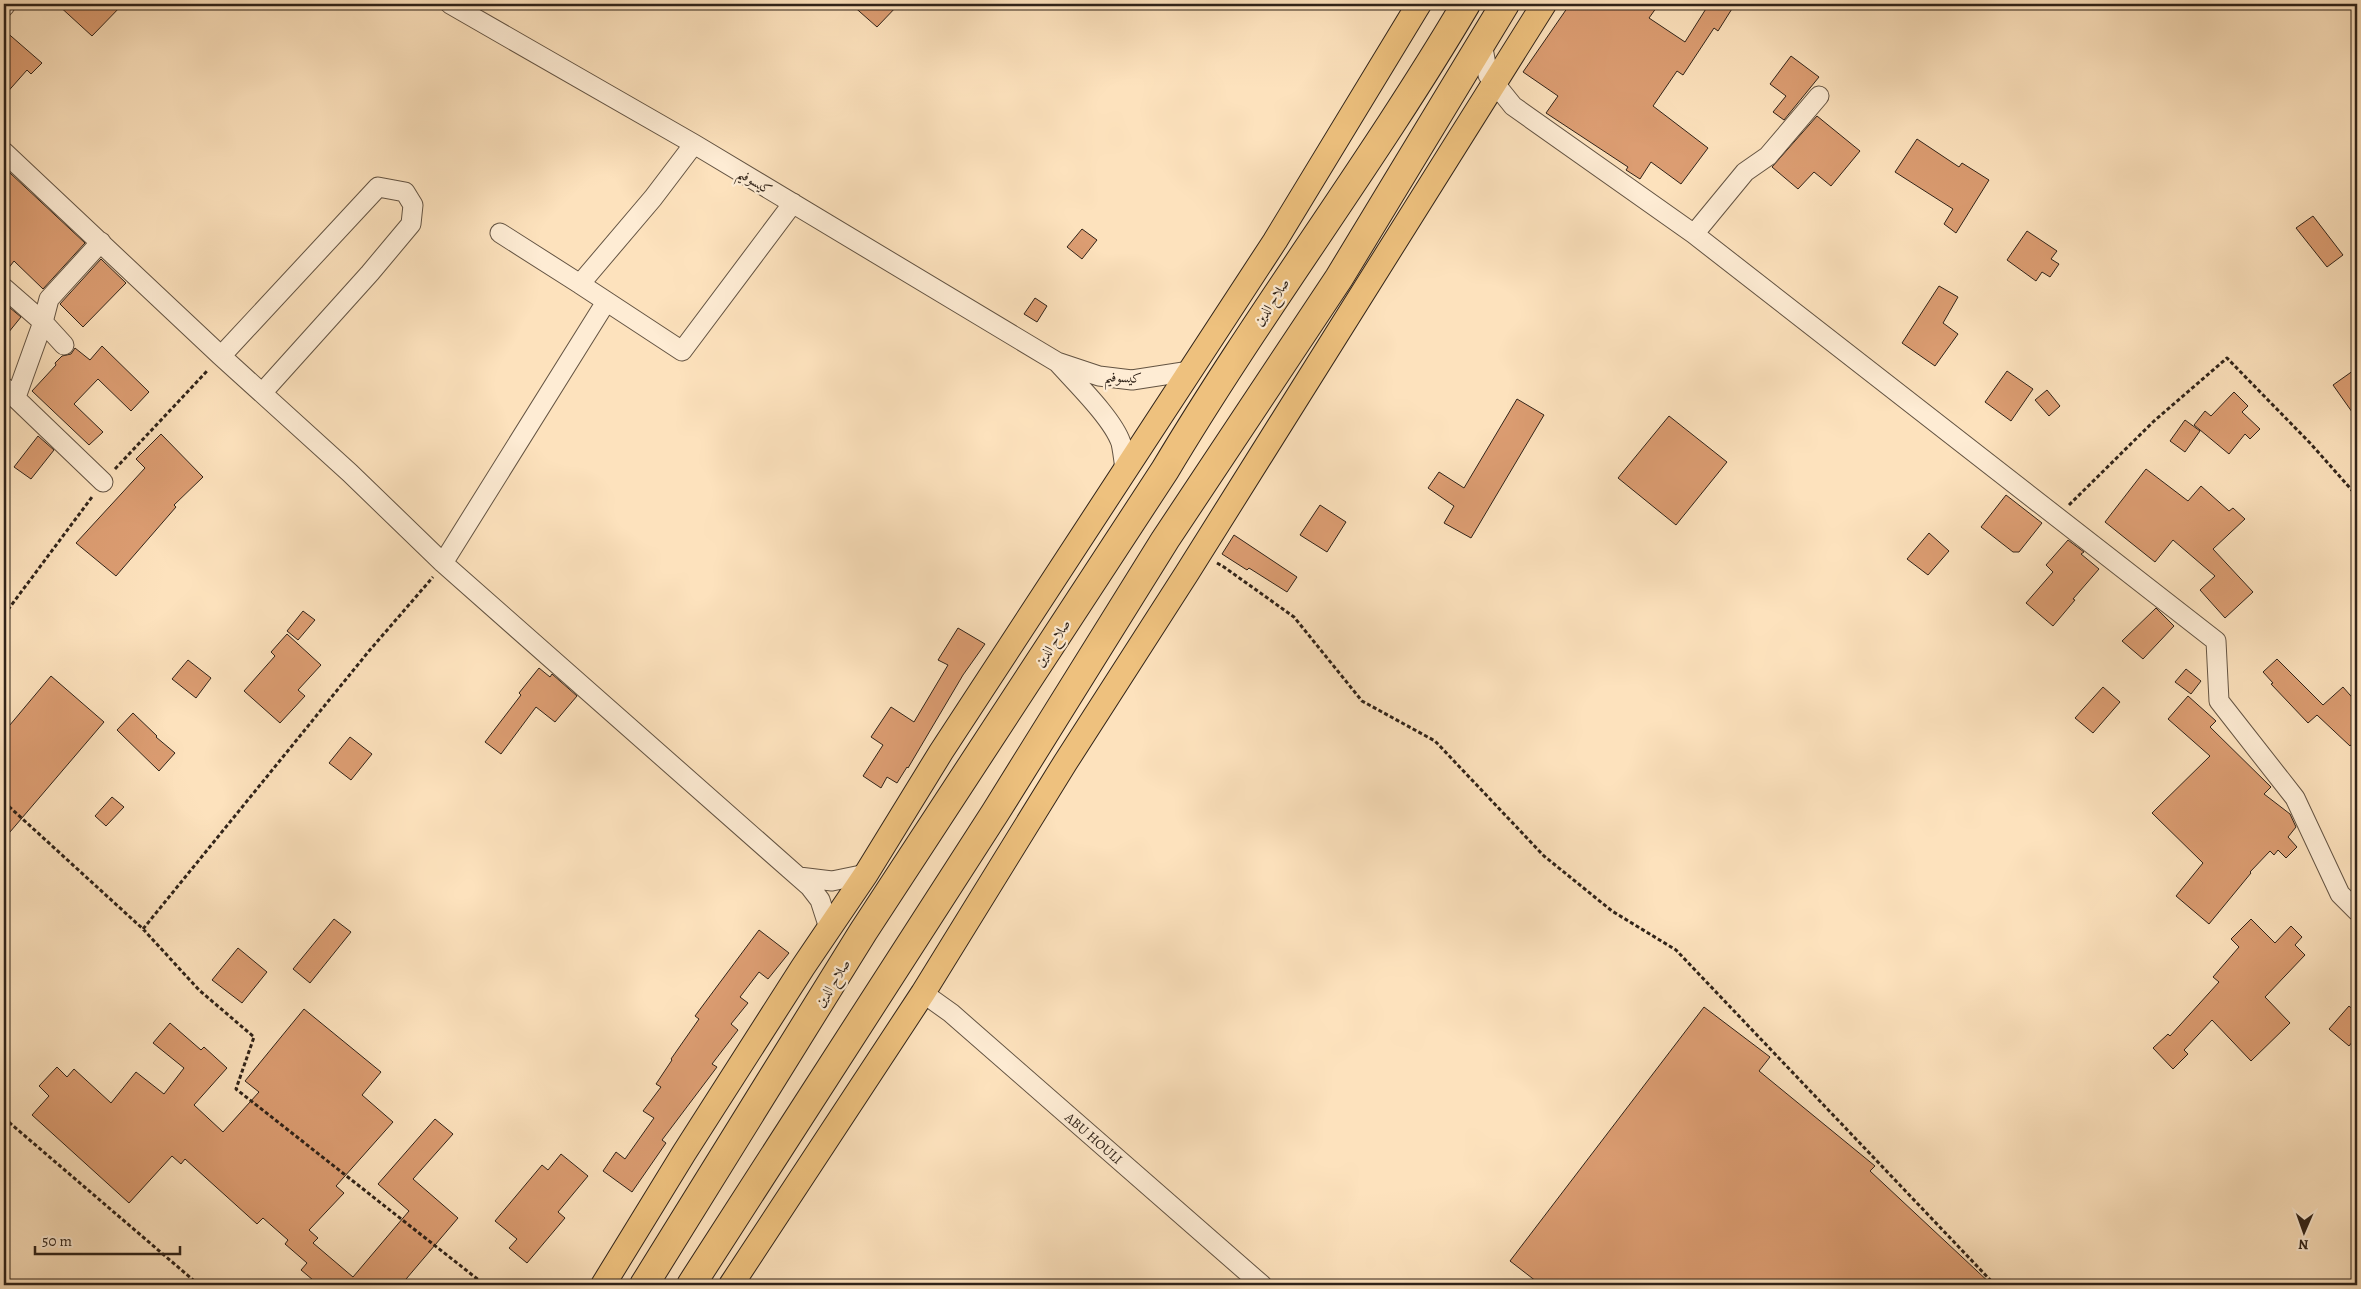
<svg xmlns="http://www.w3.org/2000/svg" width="2361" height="1289" font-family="Alegreya,Amiri,serif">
<rect width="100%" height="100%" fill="#fde2bd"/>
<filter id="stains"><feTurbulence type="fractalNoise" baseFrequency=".004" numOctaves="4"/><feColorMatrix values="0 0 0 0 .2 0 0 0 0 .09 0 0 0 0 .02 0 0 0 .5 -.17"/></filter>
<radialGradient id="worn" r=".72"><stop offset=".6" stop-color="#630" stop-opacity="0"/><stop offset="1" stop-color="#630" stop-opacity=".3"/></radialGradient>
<!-- building -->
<path fill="#dc9d72" stroke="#302319" d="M57,4H123L92,36Z
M851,4H899L877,27Z
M1570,4H1659L1649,18L1685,42L1709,4H1735L1718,31L1714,28L1683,75L1677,71L1653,106L1708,148L1681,184L1651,162L1640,179L1626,170L1628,167L1546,113L1558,96L1523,72Z
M4,30L42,63L31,74L27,70L4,96Z
M1791,56L1819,77L1784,120L1773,112L1786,96L1770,84Z
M1817,116L1860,151L1831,186L1814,172L1798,189L1772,167Z
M1917,139L1959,167L1962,163L1989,180L1956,233L1944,224L1953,209L1895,172Z
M10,173L85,243L43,289L14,261L4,274V181Z
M2313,216L2343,255L2327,267L2296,228Z
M1082,229L1097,240L1082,259L1067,247Z
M2027,231L2057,251L2051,259L2059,264L2050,277L2042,272L2036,281L2007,260Z
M101,259L126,283L83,327L60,304Z
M1939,286L1958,297L1943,323L1958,334L1935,366L1902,343Z
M1035,298L1047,306L1037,322L1024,314Z
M4,303L21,317L4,338Z
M102,346L149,392L131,411L98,379L74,404L103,432L89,445L32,391L56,365L55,363L62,356L71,354L75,348L90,360Z
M2357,368V419L2333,385Z
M2007,371L2033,389L2011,421L1985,402Z
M2047,390L2060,406L2049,416L2035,400Z
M2234,392L2248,406L2242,412L2260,429L2250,439L2245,434L2229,454L2194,425L2205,411L2211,416Z
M1517,399L1544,415L1471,538L1444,523L1454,506L1428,488L1439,472L1464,488Z
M1669,416L1727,462L1676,525L1618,478Z
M2185,420L2200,431L2185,452L2170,441Z
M161,434L203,477L174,505L176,507L116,576L76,543L145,468L136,459Z
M38,436L54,450L31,479L14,467Z
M2146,469L2188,501L2201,486L2229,511L2233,508L2245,519L2213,549L2253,592L2225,618L2200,590L2215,576L2173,540L2155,562L2105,522Z
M2006,495L2042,523L2019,552H2013L1981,527Z
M1320,505L1346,522L1327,552L1300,535Z
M1929,533L1949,551L1928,575L1907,559Z
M1234,535L1297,577L1287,592L1249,568L1247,570L1222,554Z
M2068,540L2084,552L2081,554L2099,569L2073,599L2075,600L2053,626L2026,603L2053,572L2046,565Z
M2156,608L2174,626L2143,659L2122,641Z
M303,611L315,620L298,640L287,631Z
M958,628L985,644L963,675L908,768L907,767L897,783L887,777L881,788L863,776L883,745L871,737L891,707L914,722L948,665L938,660Z
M287,634L321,665L298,690L305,696L280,723L244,691L275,656L271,652Z
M2277,659L2323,705L2343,687L2357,703V738L2350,746L2317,715L2308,723L2271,684L2273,683L2263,672Z
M188,660L211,678L196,698L172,679Z
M539,668L550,677L552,674L577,696L555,722L536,707L501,754L485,742L521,695L519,693Z
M2186,669L2201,681L2191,694L2175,682Z
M51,676L104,722L4,839V732Z
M2103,687L2120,702L2093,733L2075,718Z
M2188,696L2216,721L2210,727L2271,787L2264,794L2290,814L2296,827L2288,837L2297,847L2286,858L2278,850L2274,855L2270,851L2250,872L2251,873L2209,924L2176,896L2203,863L2152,813L2210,756L2168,719Z
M133,713L157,736L156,737L175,753L159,771L117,730Z
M350,737L372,754L351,780L329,763Z
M112,797L124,807L106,826L95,816Z
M334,919L351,932L310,983L293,969Z
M2251,919L2275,943L2291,926L2302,937L2295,945L2305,955L2265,997L2290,1023L2251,1061L2212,1020L2184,1050L2188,1054L2173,1069L2153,1048L2168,1034L2170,1036L2219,982L2213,977L2239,947L2231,939Z
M759,930L789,953L768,979L759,972L740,997L748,1003L731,1024L738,1030L712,1064L717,1067L662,1140L666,1143L632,1192L603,1171L616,1152L625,1159L654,1118L643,1111L661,1087L656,1084L672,1060L671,1059L699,1019L695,1016Z
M238,948L267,972L242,1003L212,980Z
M2349,1006L2357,1013V1036L2349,1046L2329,1029Z
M1704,1007L1770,1057L1759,1071L1875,1166L1870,1171L1992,1285H1541L1510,1261Z
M304,1009L381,1072L362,1095L393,1122L336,1186L344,1193L309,1230L318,1238L313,1243L353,1277L409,1211L378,1184L435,1119L453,1134L413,1179L458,1218L401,1285H319L301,1270L307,1263L285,1244L288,1240L263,1218L257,1224L185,1159L181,1164L172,1156L129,1203L32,1115L49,1096L39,1086L57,1067L67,1077L74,1069L111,1103L136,1072L164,1094L184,1068L153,1043L170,1023L201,1050L204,1047L227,1068L194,1105L223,1132L259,1092L245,1081Z
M561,1154L588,1176L558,1212L565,1218L527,1263L509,1248L517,1239L495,1221L542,1165L548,1170Z"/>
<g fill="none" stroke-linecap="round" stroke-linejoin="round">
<!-- minor casing -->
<g stroke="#635342" stroke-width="21">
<path id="minor" d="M450,4L694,144L1057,362L1099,376L1132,380L1190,371
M4,7L6,4
M1482,43L1488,75L1513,106L1694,234L2216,641L2219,701L2295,798L2340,894L2357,911
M4,152L221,356L350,473L443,563L810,887L820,900L829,928
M500,233L580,284L653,198L694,144
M1694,234L1745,172L1768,156L1819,96
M580,284L682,351L793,203
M4,288L43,322L64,345
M221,356L378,187L405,192L413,205L411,224L370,273L262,393
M1058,363C1076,383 1113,419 1121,443C1123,452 1124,462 1125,470
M4,387L103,482
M16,397L43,322L49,299L101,242
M443,563L606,302
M799,877L832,881L866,874
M923,993L951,1013L1262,1285"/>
</g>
<!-- major casing -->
<g stroke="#302319" stroke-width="26">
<path id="major" d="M603,1285L684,1153L803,967L866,874L941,752L1275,241L1419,4
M731,1285L923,993L1065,763L1187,573L1544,4"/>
</g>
<!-- highway casing -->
<g stroke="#302319" stroke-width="30">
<path id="highway" d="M644,1285L863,932L1165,470C1260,311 1372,163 1466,4
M691,1285L995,813L1165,540L1339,278L1505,4"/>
</g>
<!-- path -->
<path stroke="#302319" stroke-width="3" stroke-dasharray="4 2.5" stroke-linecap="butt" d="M115,469L208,370
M2069,505L2154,421L2227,358L2311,444L2357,496
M1217,563L1224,567L1294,617L1362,701L1435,741L1544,856L1612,911L1676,950L1995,1285
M4,615L92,497
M4,802L143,929L199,990L254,1037L236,1089L485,1285
M143,929L369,651L433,577
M4,1118L199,1285"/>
<!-- minor -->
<use href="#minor" stroke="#feecd4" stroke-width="19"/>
<!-- major -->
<use href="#major" stroke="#eec17e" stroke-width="24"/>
<!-- highway -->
<use href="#highway" stroke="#eec17e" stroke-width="28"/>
</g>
<g text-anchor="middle" stroke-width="4.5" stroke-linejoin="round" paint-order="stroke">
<!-- street labels -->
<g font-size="14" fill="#302319" stroke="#feecd4">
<text transform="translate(755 181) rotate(31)" y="5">كيسوفيم</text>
<text transform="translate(1271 302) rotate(-57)" y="5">صلاح الدين</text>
<text transform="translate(1123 377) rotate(3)" y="5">كيسوفيم</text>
<text transform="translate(1052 643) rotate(-57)" y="5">صلاح الدين</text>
<text transform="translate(832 983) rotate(-58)" y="5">صلاح الدين</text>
<text transform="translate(1094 1138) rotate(41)" y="5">ABU HOULI</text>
</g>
</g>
<!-- margin -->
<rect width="2361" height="1289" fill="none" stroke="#fde2bd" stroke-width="20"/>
<rect x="5" y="5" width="2351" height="1279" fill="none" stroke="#302319" stroke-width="2.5"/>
<rect x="10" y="10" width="2341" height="1269" fill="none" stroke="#302319"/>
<!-- north arrow -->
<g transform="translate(2304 1232) rotate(182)" stroke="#feecd4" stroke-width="4" paint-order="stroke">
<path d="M0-4L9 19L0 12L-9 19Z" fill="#302319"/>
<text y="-8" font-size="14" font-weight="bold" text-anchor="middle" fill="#302319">N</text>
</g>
<!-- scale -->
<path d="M35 1246v8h145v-8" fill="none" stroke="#302319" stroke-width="2.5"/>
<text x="42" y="1246" font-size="15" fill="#302319" stroke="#feecd4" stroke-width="4" paint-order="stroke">50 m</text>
<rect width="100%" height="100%" filter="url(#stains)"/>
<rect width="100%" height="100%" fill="url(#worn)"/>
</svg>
